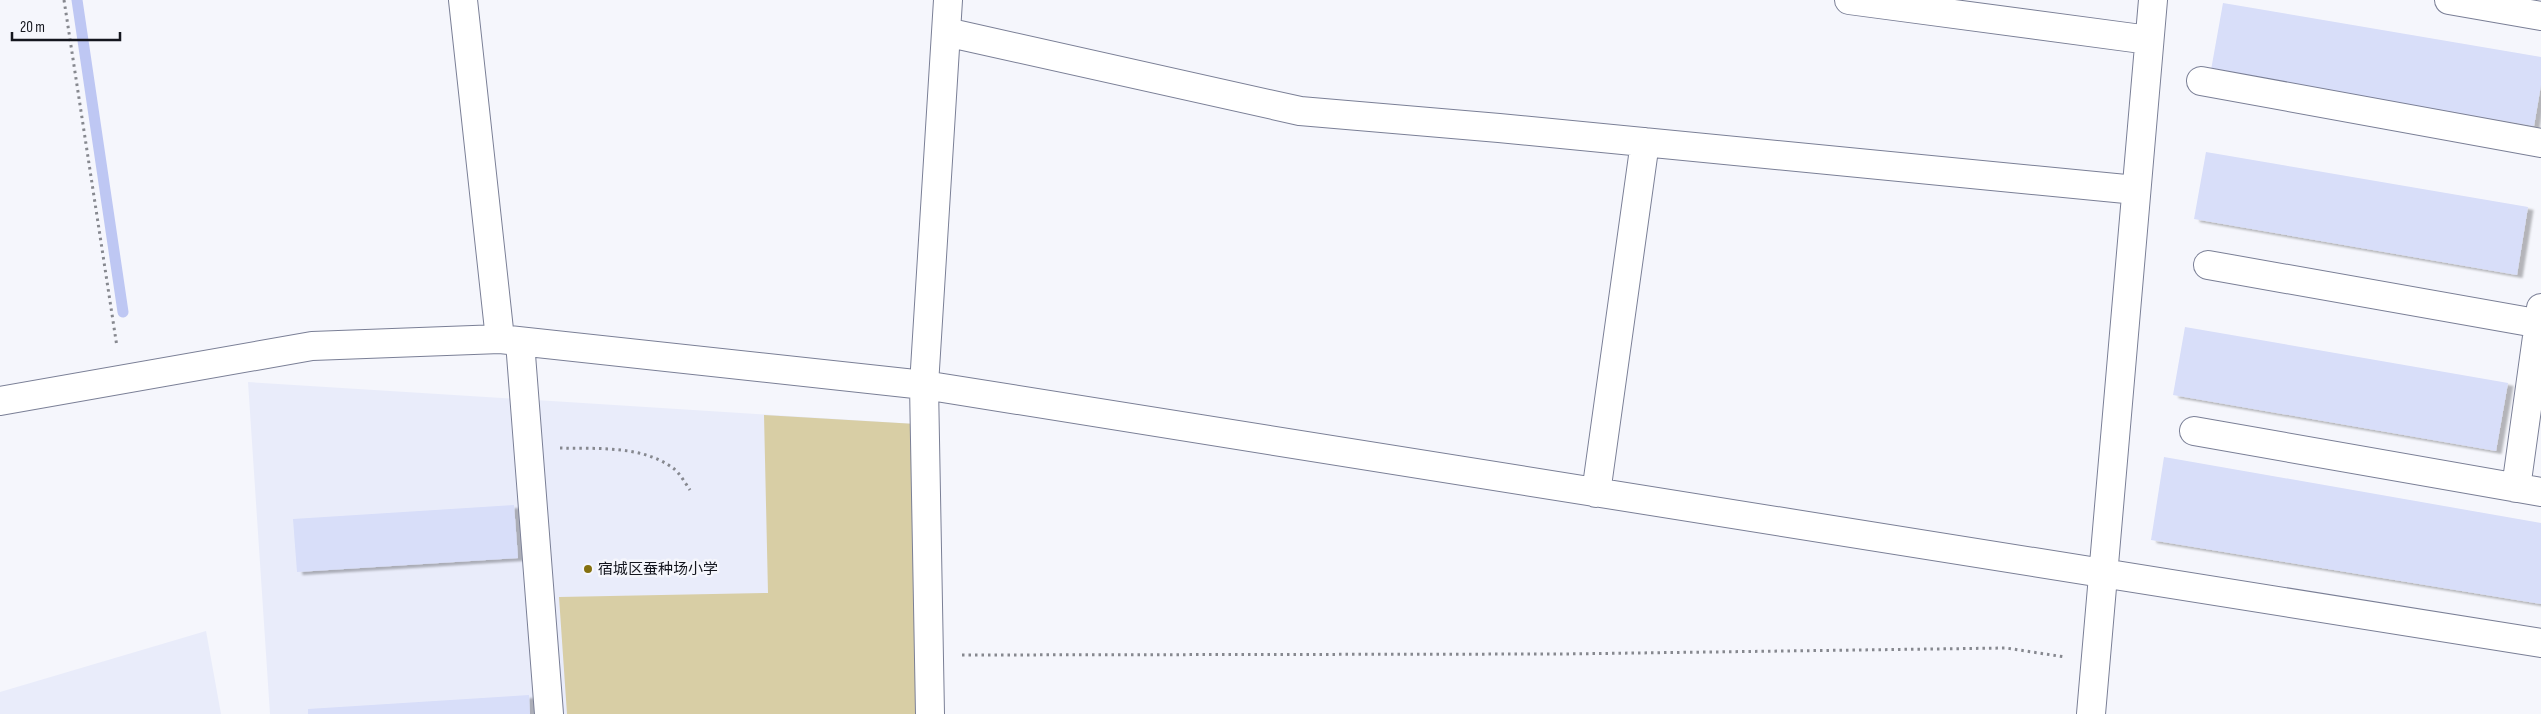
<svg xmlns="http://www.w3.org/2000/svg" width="2541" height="714" font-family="'Sofia Sans Condensed','Noto Sans SC',sans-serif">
<defs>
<filter id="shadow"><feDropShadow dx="5.5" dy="3" stdDeviation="1" flood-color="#0004"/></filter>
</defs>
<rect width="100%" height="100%" fill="#f5f6fc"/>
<!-- built -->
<path fill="#e9ecfa" d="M248,382L916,424L917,714H270Z
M206,631L221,714H0V692Z"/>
<!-- green -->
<path fill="#d8cea5" d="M764,415L916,424L917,714H567L559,597L768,593Z"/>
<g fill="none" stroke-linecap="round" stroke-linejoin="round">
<!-- stream -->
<path stroke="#bec7f3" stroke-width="11" d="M77,0L123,312"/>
</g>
<!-- building -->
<path fill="#d8def9" filter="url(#shadow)" d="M2223,3L2541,57V85L2534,126L2211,70Z
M2206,152L2528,207L2517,275L2194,219Z
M2185,327L2508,383L2496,451L2173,395Z
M2164,457L2541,523V604L2151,540Z
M514,505L518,558L297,572L293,519Z
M529,695L530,714H308V709Z"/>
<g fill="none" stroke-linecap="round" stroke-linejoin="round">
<!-- minor casing -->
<g stroke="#7a7f96" stroke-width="30">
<path id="minor" d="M463,0L500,339
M1849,0L2149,40
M2449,0L2541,16
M946,32L1300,111L1499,128L2136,190
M2201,81L2541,143
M2208,265L2541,324
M520,342L549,714
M0,401L312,346L500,339L924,385L2541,643
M2194,431L2541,492
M2516,488L2541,308
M1596,493L1645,142
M930,714L924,385L948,0
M2091,714L2153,0"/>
</g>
<!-- path -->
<path stroke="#86888f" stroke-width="3" stroke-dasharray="2.5 4" stroke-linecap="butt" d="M64,0L117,347
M560,448C597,449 641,445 673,468C680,473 685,483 690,490
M962,655L1562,654L2006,648L2065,657"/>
<!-- minor -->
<use href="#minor" stroke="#fff" stroke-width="28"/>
</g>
<!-- markers -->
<circle fill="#84700f" stroke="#f5f6fc" stroke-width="2" cx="588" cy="569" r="5"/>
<g text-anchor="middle" stroke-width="5" stroke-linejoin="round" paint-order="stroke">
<!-- poi labels -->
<g font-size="15" fill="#14161e" stroke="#f5f6fc" text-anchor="start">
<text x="598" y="574">宿城区蚕种场小学</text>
</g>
</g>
<!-- scale -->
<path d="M12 32v8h108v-8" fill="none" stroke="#14161e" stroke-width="2.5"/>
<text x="20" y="32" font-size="15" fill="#14161e" stroke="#f5f6fc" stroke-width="4" paint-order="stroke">20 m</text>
</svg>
